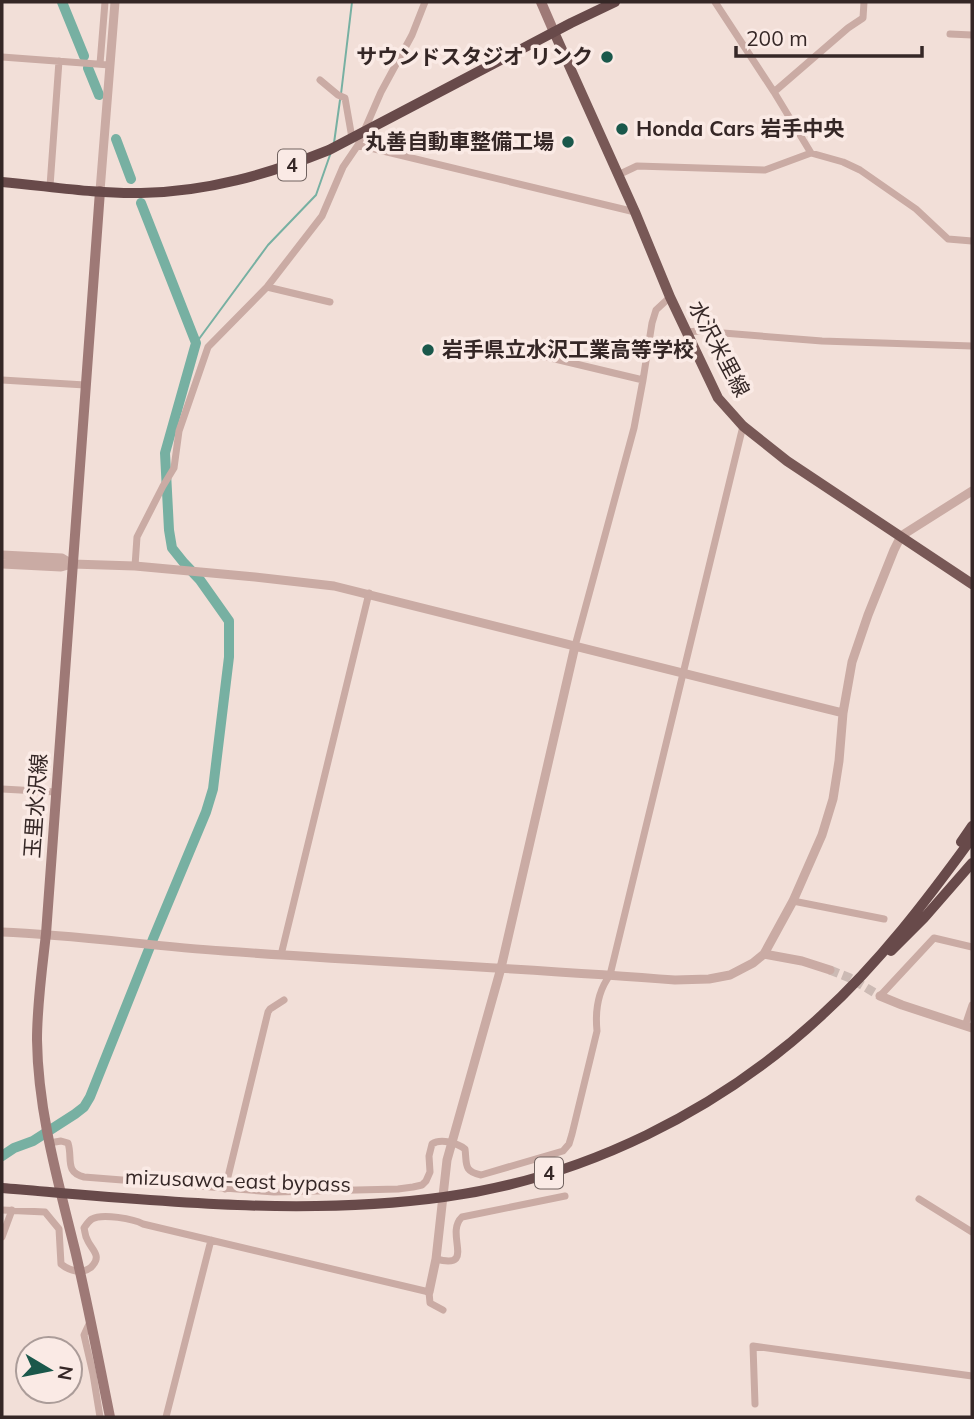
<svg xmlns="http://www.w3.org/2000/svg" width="974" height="1419" font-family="Mulish,'Noto Sans JP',sans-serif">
<rect width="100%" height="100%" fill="#f2dfd8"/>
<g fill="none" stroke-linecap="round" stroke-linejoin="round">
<!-- stream -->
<path stroke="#77b0a2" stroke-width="2" d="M341,94L352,2
M334,143L340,100
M196,343L268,245L316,195L330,155"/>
<!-- river -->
<path stroke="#77b0a2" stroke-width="10" d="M62,2L84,56
M88,68L99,95
M116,139L131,179
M2,1156L14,1148L33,1141L75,1114L84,1107L90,1097L153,939L206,812L213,789L229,657V621L200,580L184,563L172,548L169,530L165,453L196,343L141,203"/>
<!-- tertiary-tunnel -->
<path stroke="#ccbab4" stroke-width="9" stroke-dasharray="9 4.5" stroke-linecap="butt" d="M830,970L850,978L880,996"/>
<!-- minor -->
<path stroke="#caaba4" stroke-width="7" d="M715,2L774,92L811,153
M950,34L972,35
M2,57L110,65
M100,64L105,2
M320,80L338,95L345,98L352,138
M774,92L848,28L863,18L864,2
M358,145L635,212
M618,175L637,166L765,170L811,153L843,162L860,170L916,209L948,239L972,241
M50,186L59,61
M267,287L330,302
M687,332L698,331L822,341L972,346
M534,354L643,380
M2,380L85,385
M135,566L137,537L163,486L174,468L179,431L208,347L267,287L322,216L343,167L358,145L381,92L412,35L425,2
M575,646L634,428L643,380L652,323L656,310L670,297
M2,789L56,792
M793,901L884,919
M281,955L369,593
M880,996L934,938L972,947
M965,1026L972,1005
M49,1143L61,1141L68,1143C73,1158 64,1172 84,1177L274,1192L398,1189L413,1187L422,1185L426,1181L430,1172L429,1156L432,1144C441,1138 457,1143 465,1149C467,1164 463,1171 481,1175L563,1151L569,1144L572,1134L597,1031C595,1011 598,991 610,975L743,426
M225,1189L268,1012L270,1009L284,1000
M919,1199L972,1232
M2,1210L45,1212L59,1229L61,1264C67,1269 74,1272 83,1271C87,1270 91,1268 93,1265C102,1255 90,1248 87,1239C85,1236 85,1231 84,1228C86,1225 90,1220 92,1219C102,1213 134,1219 143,1224L429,1292L430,1303L443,1310
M2,1237L12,1210
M436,1259C477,1270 444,1234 462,1217L565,1196
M90,1322L84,1335L93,1374L100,1417
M755,1404L753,1346L972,1376
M166,1417L211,1240"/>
<!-- tertiary -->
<path stroke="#caaba4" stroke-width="9" d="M100,191L115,2
M2,555L62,558L72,564
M2,564L61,567L72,564L135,566L255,577L334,586L843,713
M2,932C76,935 150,946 224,951C374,962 525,968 675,980L709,979L730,975L753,963L764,954L793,901L822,835L833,799L839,761L843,713L852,662L868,615L894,550L901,536L972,491
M764,954L802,961L830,970
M880,996L902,1005L972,1028
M429,1292L436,1259L447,1160L501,968L575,646"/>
<!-- secondary -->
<path stroke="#9e7976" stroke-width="10" d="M541,2L554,32
M100,191L46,934C42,969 37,1005 37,1040C38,1112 58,1181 75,1250C88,1305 99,1362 110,1417"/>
<!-- primary -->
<path stroke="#785856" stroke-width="10" d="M554,32L635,212L670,297L718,398L743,426L787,461L972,584"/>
<!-- trunk -->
<path stroke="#684a4a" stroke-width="10" d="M2,182C48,186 95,194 141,193C207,192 269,174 329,150L571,23L615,2
M961,842L972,826
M891,951L924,918L972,863
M2,1188C146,1200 300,1217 444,1197C584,1178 719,1111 822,1015C879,963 927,900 972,838"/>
</g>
<!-- markers -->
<g fill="#1a584b" stroke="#faeae5" stroke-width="2.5">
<circle cx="607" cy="57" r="7"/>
<circle cx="622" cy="129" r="7"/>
<circle cx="568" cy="142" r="7"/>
<circle cx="428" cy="350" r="7"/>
</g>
<g text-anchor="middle" stroke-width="7" stroke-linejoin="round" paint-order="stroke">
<!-- shield labels -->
<g fill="#faeae5" stroke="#70625f" stroke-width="2">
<rect x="278" y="149.5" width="28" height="31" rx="5"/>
<rect x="535" y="1157.5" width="28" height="31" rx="5"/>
</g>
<g font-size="19" font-weight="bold" fill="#352726">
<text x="292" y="172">4</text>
<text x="549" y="1180">4</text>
</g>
<!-- poi labels -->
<g font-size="21" font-weight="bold" fill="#352726" stroke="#faeae5" text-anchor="end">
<text x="593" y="64">サウンドスタジオ リンク</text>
<text x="636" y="136" text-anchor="start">Honda Cars 岩手中央</text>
<text x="554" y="149">丸善自動車整備工場</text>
<text x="442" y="357" text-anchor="start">岩手県立水沢工業高等学校</text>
</g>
<!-- street labels -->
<g font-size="21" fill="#352726" stroke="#faeae5">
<text transform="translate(719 349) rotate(62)" y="7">水沢米里線</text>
<text transform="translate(36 806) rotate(-86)" y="7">玉里水沢線</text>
<text transform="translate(238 1181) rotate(2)" y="7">mizusawa-east bypass</text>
</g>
</g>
<!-- border -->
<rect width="974" height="1419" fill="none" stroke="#352726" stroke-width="7"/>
<!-- north arrow -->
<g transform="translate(49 1370) rotate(100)"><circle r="33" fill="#faeae5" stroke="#ab9c99" stroke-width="2"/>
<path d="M0-5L12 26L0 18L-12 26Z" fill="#1a584b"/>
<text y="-10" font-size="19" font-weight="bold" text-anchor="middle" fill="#352726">N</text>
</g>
<!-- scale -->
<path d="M736 46v10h186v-10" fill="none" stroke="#352726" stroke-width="3.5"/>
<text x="746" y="46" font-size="21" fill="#352726" stroke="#faeae5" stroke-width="5" paint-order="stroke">200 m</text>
</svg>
